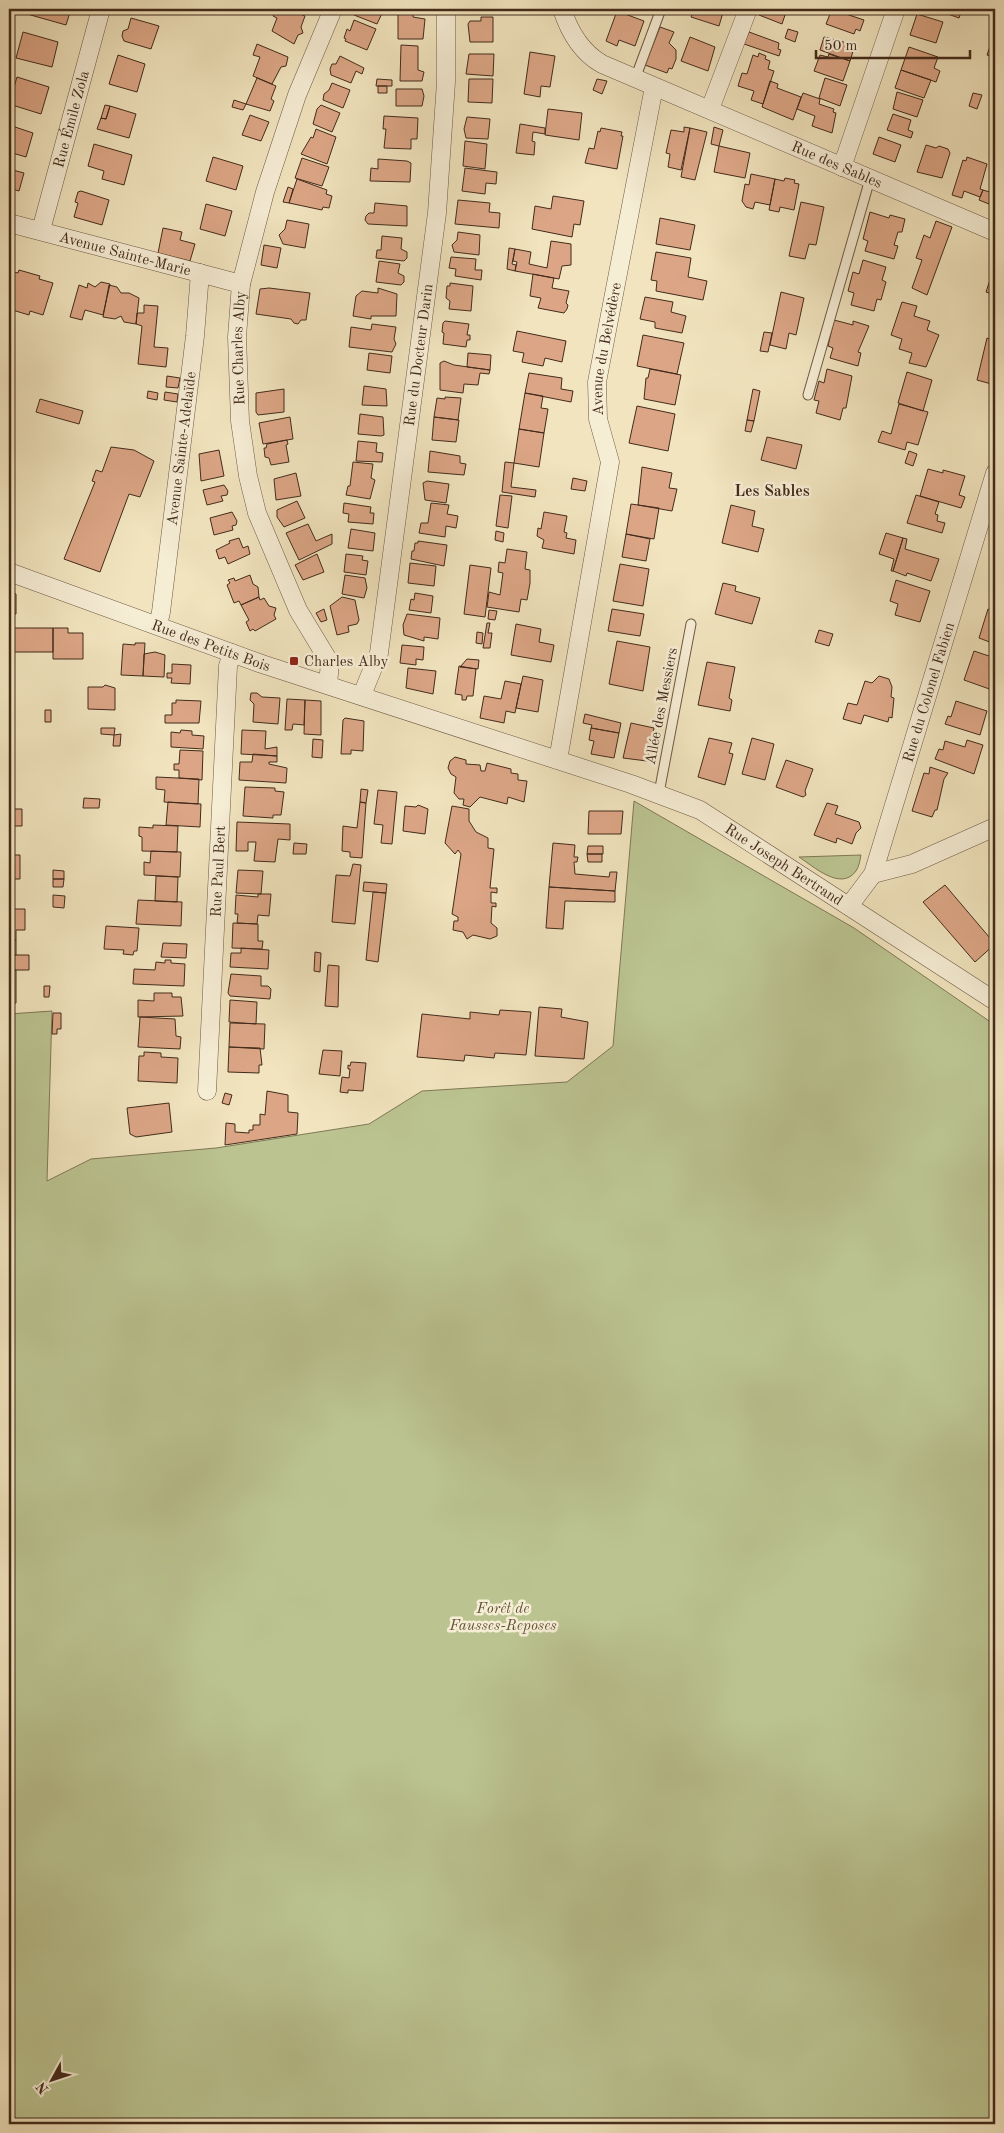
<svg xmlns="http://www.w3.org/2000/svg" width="1004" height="2133" font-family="'Old Standard TT',serif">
<rect width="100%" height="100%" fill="#f1e4be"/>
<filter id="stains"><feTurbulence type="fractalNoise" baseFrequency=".004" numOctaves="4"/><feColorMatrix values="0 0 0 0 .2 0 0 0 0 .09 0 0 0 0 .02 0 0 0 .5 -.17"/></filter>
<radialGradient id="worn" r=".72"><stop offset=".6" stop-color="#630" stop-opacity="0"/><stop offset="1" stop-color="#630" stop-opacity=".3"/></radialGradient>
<!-- green -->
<path fill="#bbc491" stroke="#7f7856" d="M634,801L854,928L995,1025V2124H9V1014L52,1011L47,1181L91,1159L216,1148L369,1124L422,1091L567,1082L613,1046Z
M861,855C860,860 859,867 856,871C841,892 813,866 799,857Z"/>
<!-- building -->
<path fill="#dca686" stroke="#432b1b" d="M21,9H71L66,25L20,12Z
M277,9L287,11L288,9L305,16L301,27L303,33L298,35L294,44L272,31L277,18L273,16Z
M357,9H384L377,24L354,15Z
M398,9H413V17L425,19L423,39H398Z
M694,9H724L719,26L691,17Z
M761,9L763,10L787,9L782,24L759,15Z
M832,9H844L843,13L864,20L860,31L856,29L854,34L826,24Z
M934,9H962L959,18Z
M617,11L644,21L635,46L619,40L617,46L606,41Z
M917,14L943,22L936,43L910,35Z
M481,17H493V42H470L468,24L470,21H481Z
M131,18L159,26L151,49L124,41L122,36L123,31L128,29Z
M354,20L376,29L367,50L345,41L346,39L344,38L347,29L350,31Z
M660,27L674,32L669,43L676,50V59L672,69L669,68L667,73L645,65Z
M788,29L798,32L795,42L785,38Z
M23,32L58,42L52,67L16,58Z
M749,32L779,43L778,49L781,50L779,56L744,44Z
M995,32V58L987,55Z
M690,37L715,47L708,71L681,61Z
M824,37L855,45L850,61L820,50Z
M257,44L288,57L286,66L281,67L272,84L253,76L260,57L253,55Z
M401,45L418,46V70L424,72L422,81H400Z
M909,47L938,57L934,68L940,71L936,82L901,70Z
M530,52L555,56L550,87L541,86L540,97L524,94Z
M759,53L766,56L765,59L770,61L768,69L774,71L763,104L751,100L754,91L738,86L742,73L747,74L753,55L758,57Z
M469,54H494L493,76L466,74Z
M829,54L850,61L843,81L814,71L820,55L828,57Z
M118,55L145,64L137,92L109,84Z
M340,56L364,68L362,74L356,71L351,83L331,75L330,69L332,64H336Z
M901,70L931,80L924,98L895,88Z
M17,77L49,87L41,114L9,104Z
M257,78L276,86L271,99L274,101L270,111L246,104Z
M825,78L847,85L840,106L819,98Z
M377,79L392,80V86H376Z
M469,79H493L492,103L468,102Z
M597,79L607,81L602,94L593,90Z
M770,81L778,84L777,88L801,97L793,120L762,107Z
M332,83L350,90L343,108L323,100L324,94L329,90Z
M378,86H387V93H378Z
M396,89H422L424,96L422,106H396Z
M897,92L923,100L917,117L893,109Z
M803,93L820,99L819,104L834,109L833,112L836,113L832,133L812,126L815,116L797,109Z
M973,93L982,95L977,109L969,106Z
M234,100L246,104L243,110L232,107Z
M105,105L110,106L106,119L101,118Z
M321,105L340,113L332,132L313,124L317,109Z
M110,106L136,114L129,138L97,129L101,118L106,119Z
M548,109L582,113L579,140L545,135Z
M893,114L911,120L908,130L913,132L911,138L887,130Z
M250,115L269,122L261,141L242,135Z
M384,116L418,118L417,139H411V149L384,148L386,129H383Z
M467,117L490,119L488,139L466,138L464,129Z
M520,124L545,128V134L533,132L532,141L535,142L534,155L516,153Z
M9,125L33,133L26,157L9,152Z
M684,127L690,128L681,170L668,167L670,154L666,153L671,130L684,132Z
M714,127L723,130L719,146L711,144Z
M601,128L622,132L621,136H623L617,169L585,163L589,148L594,149L598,131L600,132Z
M690,128L707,132L695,180L681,177Z
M316,129L336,137L327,164L301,154L311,137L313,138Z
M879,137L901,145L895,162L873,154Z
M465,141L487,144L485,169L463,166Z
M94,144L132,155L124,185L102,179L104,171L88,166Z
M926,145L936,148L939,146L948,149L950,153L942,178L917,172Z
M719,146L750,153L745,178L714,172Z
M213,157L243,166L236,190L206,181Z
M967,157L987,164L980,189L983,190L980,197L964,191L962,198L952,195L963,160L966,161Z
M302,158L329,167L322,186L295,178Z
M378,159L407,161L411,163L410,182L370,181L371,168L378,169Z
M465,168L497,172L496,184L486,183L485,194L462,191Z
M9,169L24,173L19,191L9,188Z
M751,174L775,179L770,205L755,202L753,209L746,207L742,201L745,184L749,185Z
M785,178L795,180L794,183L799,184L794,210L780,207L779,212L769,210L775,179L784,181Z
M297,179L327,190L326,194L332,196L329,208L323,207L322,210L289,203Z
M288,187L293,189L289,203L283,202Z
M983,190L993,193L989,204L979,200Z
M81,191L109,200L102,225L74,217L78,203L75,202L78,192Z
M553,196L584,201L580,225L574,224L572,237L532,229L535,206L551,209Z
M458,200L490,203L489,212L500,213L499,228L455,224Z
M801,202L824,207L816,245L809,244L805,259L789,256Z
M375,203L407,206V226L368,224L365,220L366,216L369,213H374Z
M206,204L232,211L225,236L200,229Z
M870,212L889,218L890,215L905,219L902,232H898L894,245L898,246L894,259L865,251L868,241L863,239Z
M660,218L695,225L690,250L656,244Z
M287,220L309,224L305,248L283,244L279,235L285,229Z
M936,221L952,227L927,295L912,288L922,260L916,258L924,235L930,238Z
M163,228L182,232L180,240L195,244L190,261L158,253Z
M458,232L480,235L479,255L454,252L452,245L457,240Z
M382,236L402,238L401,249L407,252V258L404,261L376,258L377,250H381Z
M551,241L571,244V265L562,266L559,279L515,271L517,262L513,261L515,249L531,252L529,264L547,268Z
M264,245L281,248L277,268L261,265Z
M509,248L515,249L512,264L516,265L515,271L507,269Z
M656,252L691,258L688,277L707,281L703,300L656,291L657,281L651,280Z
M451,257L476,259L475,270H482L481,280L455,276L456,269L449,268Z
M863,260L886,267L882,280L886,282L881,300L877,299L874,311L851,305L854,293L848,291L853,272L859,274Z
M379,261L400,264L398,273L404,276V282L401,285L376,282Z
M19,270L40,276L39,279L53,283L43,315L30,311L29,315L9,309V271L18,273Z
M533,274L554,278L552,288L569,291L566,303L568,305L567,309L564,313L538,308L541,298L530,296Z
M992,274L995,275V295L986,292Z
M101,282L110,284L103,315L85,310L82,320L70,317L79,285L87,288L88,283L95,287Z
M450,283L473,286L471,311L449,309L450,301L446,298L447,286H450Z
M109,285L117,287L121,293H129L139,298L136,324L124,322L121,316L115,319L103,317Z
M269,288L310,293L306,320H301L298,324L294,323L291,319L256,314L260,289Z
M378,288L397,294L396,316H371V319L353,316L356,296L362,291L378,293Z
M781,292L804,298L796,335L789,333L786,349L770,345Z
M645,297L673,302L671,312L686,316L682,333L655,328V322L640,319Z
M902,302L917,306L914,316L930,321L927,330L939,335L926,367L909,363L912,353L899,349L902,339L891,335Z
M144,305L158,306L154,347L168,348L166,367L138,364L142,326L136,324L137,313H144Z
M834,320L853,325V321L869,326L858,352L861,353L858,366L830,358L833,348L828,346Z
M445,321L469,324L467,335H470V340H467L466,347L443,344L444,333L442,332L443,323Z
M372,324L396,327L394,339L396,344L392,352L349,347L351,327L371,330Z
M517,331L566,341L562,362L545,358L543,366L522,362L524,353L513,351Z
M764,332L772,333L768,352L760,351Z
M643,335L684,343L677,374L637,366Z
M987,338L995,341V385L977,380Z
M369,353L392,356L390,373L367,370Z
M468,353L491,355L490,370L467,367Z
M444,361L454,365L490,370L489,374L480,373L478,385L464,384L463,393L440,390V363Z
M650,369L681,375L675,405L644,399L646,378H648Z
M827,369L852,376L846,408H843L840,420L816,413L819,401L814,400L819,381L824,383Z
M907,372L932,380L923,411L898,403Z
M529,373L562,378L561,389L573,391L571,402L525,393Z
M167,376L180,378L178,388L166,387Z
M364,386L386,389L387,406L362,405Z
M284,389V412L258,415L256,412V393Z
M753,389L760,391L754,421L747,420Z
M148,391L158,393L157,400L147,398Z
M165,392L178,394L177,402L164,400Z
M525,393L543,396L541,408L548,409L544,433L519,429Z
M445,397L461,398L458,420L434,417L437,398L445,399Z
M40,399L83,411L79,424L36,412Z
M899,404L928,412L918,445L907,442L905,450L878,442L882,431L891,434Z
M637,406L675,414L668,451L629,443Z
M360,414L383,417L384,435L381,436L358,434Z
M290,417L293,439L263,444L259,423Z
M434,417L459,420L456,442L432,440Z
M747,420L754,421L751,432L745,431Z
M519,429L544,433L539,467L514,463Z
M767,437L802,445L796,469L761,460Z
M287,440L288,444L286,445L289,462L271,465L269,458L265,457L264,448H266L267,444Z
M358,441L377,443L376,452L383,453L382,462L356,461Z
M111,447L134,450L154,461L140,497L129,494L100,572L64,559L95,482L92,481L96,470L102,472Z
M219,450L224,476L201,481L199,454Z
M430,451L460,456V463L466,464L464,475L428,472Z
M909,451L917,454L913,466L905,463Z
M353,462L373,464L371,478L375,480L370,499L346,495L348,486H350Z
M505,462L514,463L511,487L536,490L535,497L502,492Z
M642,467L672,473L669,488L677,489L672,511L638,505Z
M928,469L943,473V470L965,476L959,495L965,497L961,508L920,496Z
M296,473L301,496L276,500L274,479Z
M573,478L587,481L585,491L571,489Z
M427,481L449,484L446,503L425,500L423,483Z
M224,485L228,491L227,495L221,496L223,501L207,505L203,490Z
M500,495L512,496L508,528L496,526Z
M916,495L939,502L935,514L938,515L937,521L945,523L942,533L907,523Z
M297,501L305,518L284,527L277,517V510Z
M344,503L371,507L370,513H374L373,524L348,522L349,514L343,513Z
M431,503L449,505L447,514L458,516L456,528L446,526L445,537L419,533L421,523H428Z
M631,504L659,508L654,539L626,534Z
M731,505L755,511L752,526L764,529L758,552L722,543Z
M232,512L237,521L236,525L232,526L233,530L214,535L210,518Z
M544,512L567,516L564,532L567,533L566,538L576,540L574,554L542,548L544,540L537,536L538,528L541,529Z
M308,524L316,541L332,534V544L299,560L286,533Z
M351,529L375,533L373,551L348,548Z
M496,531L504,533L503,542L495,540Z
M886,533L903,538L893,571H891L894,559L879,554Z
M626,534L650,539L646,561L622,557Z
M239,538L243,548L248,546L250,554L228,564L225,557L219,559L216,550L230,543L229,541Z
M903,538L907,539L905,549L939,559L931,581L907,573L906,576L893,571Z
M418,541L447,545L444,566L411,559L412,551H414L415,543H418Z
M507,549L527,552L525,569L530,570V583L527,600L521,599L519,612L487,607L489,592L500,595L503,573L498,572L499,562L505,563Z
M317,554L324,572L303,580L295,565Z
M346,554L363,556L362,560L368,561L366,575L344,572Z
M410,563L436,566L434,586L408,583Z
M620,564L649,569L643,606L613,601Z
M470,565L491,568L485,617L464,614Z
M250,575L253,584L258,587L259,597L241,605L239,601L234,603L227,585L230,583L228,580L234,578L235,581Z
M345,575L365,578L367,588L364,598L342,594Z
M896,580L930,591L920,622L895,615L898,604L890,601Z
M723,583L736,586L735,591L760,598L752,624L715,614Z
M11,592L16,594V614H10Z
M415,593L433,596L431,613L409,610L411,599L414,600Z
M259,597L260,600L264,598L269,606L276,608L274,615L276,619L255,631L253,629L250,631L246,622L249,620L241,605Z
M342,597L355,600L359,620L357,624L348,626L349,632L337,635L330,606Z
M324,609L327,620L321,622L316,613Z
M612,609L644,614L640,636L608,631Z
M988,609L995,612V644L979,638Z
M489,610L497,611L495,620L488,619Z
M407,614L440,618L438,639L424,637V641L404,635L403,625Z
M487,623H490L488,633H492L490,648H483Z
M516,624L541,629L539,642L554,645L551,662L511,655Z
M10,628H53V652H11Z
M53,628H68V633H83V659H53Z
M819,630L833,634L829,646L815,642Z
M477,632L483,633L482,644L476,643Z
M617,641L650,647L643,691L609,684Z
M135,643H145L143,676L121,675L123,644L135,645Z
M402,645L424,647L423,660L416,659V665L400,663Z
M974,651L995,658V691L964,680Z
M9,652H14V688H9Z
M155,652L165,655L164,677L143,676L144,654Z
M467,659L479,660L478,669L460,667Z
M707,662L735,667L729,698L732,700L730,711L698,705Z
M172,664L191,665L190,684L171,683L172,678H167V673H172Z
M459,666L476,669L473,696H467L466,700H462V695L455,694Z
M408,668L436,671L433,694L406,688Z
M523,676L543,680L538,712L516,708Z
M879,676L889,679L892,687L891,697L894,698L892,718L889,717L888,722L864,715L861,724L843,719L848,703L857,705L865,681L872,683Z
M505,681L521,684L515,713L506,711L504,723L480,718L484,696L501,699Z
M105,685L115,688V710L88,709V687H103Z
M251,693H257L262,697L280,698L278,724L253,722L254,704L250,700Z
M287,699L305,700L304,725L293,724L292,730H285Z
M176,700L201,701L199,723H165V715H172V703H176Z
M305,700L321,701V735L304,734Z
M956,701L987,711L980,735L945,724L948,716L951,717Z
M45,710H51V722H45Z
M585,714L621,723L619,733L591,728L592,725L583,723Z
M345,718L364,721L363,751L351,750V754H341L343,720Z
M631,723L654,728L647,761L623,758Z
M101,728H115L114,735L101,734Z
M591,728L619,733L614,758L591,754L594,741L589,740Z
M9,730H11V743H14V753L11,754V760H9Z
M181,730L192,731V735L204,736L203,749L171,747V732L180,733Z
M242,730L266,731L265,749L277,747V756L241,754Z
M121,734L120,746H113L114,735Z
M709,738L732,743L729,753L733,754L725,785L698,777Z
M752,738L774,744L765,780L742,774Z
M313,739L323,740L322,758L312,757Z
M967,740L983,745L974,774L935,759L939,749L943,750L945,741L965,747Z
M180,750L203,751L202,780L179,778V770H174V764H179Z
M253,754L277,756V762H269V764L287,768L286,783L239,780L240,762H252Z
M455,757L466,760V764L480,765L481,771H485L487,763L511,769V773L518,774V780L527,781L524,802L508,797L507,804L480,797L470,807L463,805L464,799H459L454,793L456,777L451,774L448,768L450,761Z
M786,760L813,769L805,791L806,795L803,797L776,787Z
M930,767L948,773L944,779L937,810H935L932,817L912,811L924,773L929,774Z
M156,777L199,779L198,804L164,802L165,790L156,789Z
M245,787L275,788V791L284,792L281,815H273V818L243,816Z
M361,789L368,790L366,803L360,802Z
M9,790H14V809H9Z
M378,790L397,792L392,844L381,843L383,825L374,824Z
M84,798L100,799L99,808H83Z
M168,802L201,804L200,827L166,825Z
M360,802L366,803L362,858L350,857V852L342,851L343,826L357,828Z
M827,803L838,806L835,814L859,822L861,828L856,833L852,844L837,838L836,843L814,835Z
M418,805L428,809L425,834L403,831L405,806L416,807Z
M452,806L469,809V821L476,832L488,838V848L494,849L490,888H497V893L491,892V903H496V907L492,906L491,923L497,928V936L490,939L473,935L467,939L463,932L453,930L454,921H458V917L452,914L461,854L458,850L455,854L445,843Z
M9,809H22V826H9Z
M589,811H623L621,834H588Z
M237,822L290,824V840L278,839L275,862L254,861L256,842H248V851H236Z
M153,825L178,826L177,852L142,851V837L139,836V827L153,828Z
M294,843L307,844L306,854H293Z
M553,843L575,845L574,857H578L577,862H574L575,874L609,877L610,872H617L615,891L549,887Z
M588,846H603V854H587Z
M151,851L181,852L180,877L144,875V862L150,863Z
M587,854H602V862H588Z
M9,855H20V879H9Z
M353,864L361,865L355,924L332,922L336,875L350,876Z
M53,870L64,871V879H53Z
M238,870L263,871L261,894L236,893Z
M156,876L178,877L177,902L155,901Z
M53,879H64L63,887H53Z
M9,882H14V902H9Z
M364,882L387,884L386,893L363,891Z
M945,885L995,944L975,962L923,902Z
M549,887L615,891V902L565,901L563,929L546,928Z
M373,892L386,893L378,962L366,960Z
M258,894H271L269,916L258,915L257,924L237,923L238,914H235L236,895L258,897Z
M53,895L65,896L64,908L53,907Z
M138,900L182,902L181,926L136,924Z
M9,909H25V930H16V940H9Z
M233,923L258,924V941H263L262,949L232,948Z
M106,926L139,928L137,951H134L133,955L123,954L124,950L104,949Z
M9,940H16V955H9Z
M163,943L187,944L186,958L161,957Z
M241,948L269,950L268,969L230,967L231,953H241Z
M315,952L321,953L320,972L314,971Z
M9,955H29V970H9Z
M165,960H171V963L185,964L184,986L133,984L134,969L155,970L156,962L165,963Z
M328,965L339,966L338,1007L325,1006Z
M9,970H16V1003H9Z
M231,974L261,976V986H268L271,989L270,999L230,996L228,993Z
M44,986H50L49,997H44Z
M154,993H172V997H181L183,1016L138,1017V1000L154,1001Z
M230,1000L257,1002L256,1024L229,1022Z
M539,1007L562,1009L561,1017L588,1022L584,1059L535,1056Z
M500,1010L531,1012L526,1055L495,1053L494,1058L465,1055L464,1061L417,1057L422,1014L470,1019V1012L499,1015Z
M53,1013H61V1029H57V1034H52Z
M140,1017L175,1019L176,1036L181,1037L180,1049L138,1047Z
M230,1023L265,1024L264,1049L229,1047Z
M229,1047L260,1048L262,1065H259V1073L228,1072Z
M323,1050L342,1051L340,1076L319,1074Z
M144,1052L161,1053V1057L178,1058L177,1083L138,1081L139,1056H144Z
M351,1062L366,1063L363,1091L348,1090V1093L340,1092L342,1077L349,1078L350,1069H348V1065L350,1066Z
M267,1091L288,1095V1112L298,1113L297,1134L225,1145L226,1123L235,1124V1132L249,1133V1130H253V1125H260V1114L265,1115Z
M225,1093L232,1095L229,1105L222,1103Z
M169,1103L172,1132L136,1137L130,1134L127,1108Z"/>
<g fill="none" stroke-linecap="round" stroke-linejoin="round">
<!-- lane casing -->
<g stroke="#6e5944" stroke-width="11">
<path id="lane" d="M635,79L661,9
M808,395L870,179
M659,793L691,624"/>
</g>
<!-- street casing -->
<g stroke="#6e5944" stroke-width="19">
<g id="street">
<path id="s1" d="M562,9C569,31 581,52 602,64L995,232"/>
<path d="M710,109L748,9"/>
<path d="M842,167L896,9"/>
<path id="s2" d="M9,223L241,284"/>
<path id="s3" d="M41,230L101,9"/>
<path id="s4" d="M9,572L262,664L631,784L700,810L995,1001"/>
<path id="s5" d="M158,625L161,612L195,336L200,273"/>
<path id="s6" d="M328,684L330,663L298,610L257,513L248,476L240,421L237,337L241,284L265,192L297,95L333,9"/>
<path id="s7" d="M362,695L379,653L437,213L446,82V9"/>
<path id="s8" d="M558,760L610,462L598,419L597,382L654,87"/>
<path d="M873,874L912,864L995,827"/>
<path id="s9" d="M849,906L873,874L995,473"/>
<path id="s10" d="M207,1091L228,666L232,653"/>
</g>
</g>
<!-- lane -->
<use href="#lane" stroke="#f6edd5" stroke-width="9"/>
<!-- street -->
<use href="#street" stroke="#f6edd5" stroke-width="18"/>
</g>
<!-- markers -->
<rect fill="#8f2418" stroke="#f6edd5" stroke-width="2" x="289" y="656" width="10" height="10" rx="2.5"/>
<g text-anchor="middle" stroke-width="5" stroke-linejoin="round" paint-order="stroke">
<!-- street labels -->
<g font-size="15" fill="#432b1b" stroke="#f6edd5">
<text dy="5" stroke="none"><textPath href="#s3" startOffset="115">Rue Émile Zola</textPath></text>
<text dy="5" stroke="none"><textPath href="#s1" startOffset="325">Rue des Sables</textPath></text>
<text dy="5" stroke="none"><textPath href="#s2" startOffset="120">Avenue Sainte-Marie</textPath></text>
<text dy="5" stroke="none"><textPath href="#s6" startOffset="355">Rue Charles Alby</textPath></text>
<text dy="5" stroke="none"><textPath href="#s8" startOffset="418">Avenue du Belvédère</textPath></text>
<text dy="5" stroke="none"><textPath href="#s7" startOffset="346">Rue du Docteur Darin</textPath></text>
<text dy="5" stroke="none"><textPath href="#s5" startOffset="178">Avenue Sainte-Adelaïde</textPath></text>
<text dy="5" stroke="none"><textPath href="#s4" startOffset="215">Rue des Petits Bois</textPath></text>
<text dy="5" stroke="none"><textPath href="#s9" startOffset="230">Rue du Colonel Fabien</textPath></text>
<text transform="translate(661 706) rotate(-79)" y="5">Allée des Messiers</text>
<text dy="5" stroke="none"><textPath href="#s4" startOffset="831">Rue Joseph Bertrand</textPath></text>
<text dy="5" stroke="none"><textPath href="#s10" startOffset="220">Rue Paul Bert</textPath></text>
</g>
<!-- poi labels -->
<g font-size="15" fill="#432b1b" stroke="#f6edd5" text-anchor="start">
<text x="304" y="666">Charles Alby</text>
</g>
<!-- park labels -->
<g font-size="15" font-style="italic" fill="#615138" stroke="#f6edd5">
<text x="503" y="1613">Forêt de<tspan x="503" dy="17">Fausses-Reposes</tspan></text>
</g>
<!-- neighbourhood labels -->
<g font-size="16" font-weight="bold" fill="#432b1b" stroke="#f6edd5">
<text x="772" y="496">Les Sables</text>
</g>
</g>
<!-- margin -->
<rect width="1004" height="2133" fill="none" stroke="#f1e4be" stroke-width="30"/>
<rect x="10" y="10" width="984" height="2113" fill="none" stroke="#432b1b" stroke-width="2.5"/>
<rect x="15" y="15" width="974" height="2103" fill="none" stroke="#432b1b"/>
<!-- north arrow -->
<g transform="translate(52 2080) rotate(230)" stroke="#f6edd5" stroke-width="4" paint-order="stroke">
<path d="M0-4L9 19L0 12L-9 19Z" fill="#432b1b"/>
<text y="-8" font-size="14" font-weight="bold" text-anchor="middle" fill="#432b1b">N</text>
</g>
<!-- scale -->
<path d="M816 50v8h154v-8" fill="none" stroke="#432b1b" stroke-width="2.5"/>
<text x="824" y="50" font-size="15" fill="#432b1b" stroke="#f6edd5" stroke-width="4" paint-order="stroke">50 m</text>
<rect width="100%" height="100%" filter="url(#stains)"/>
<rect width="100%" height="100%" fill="url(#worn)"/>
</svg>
